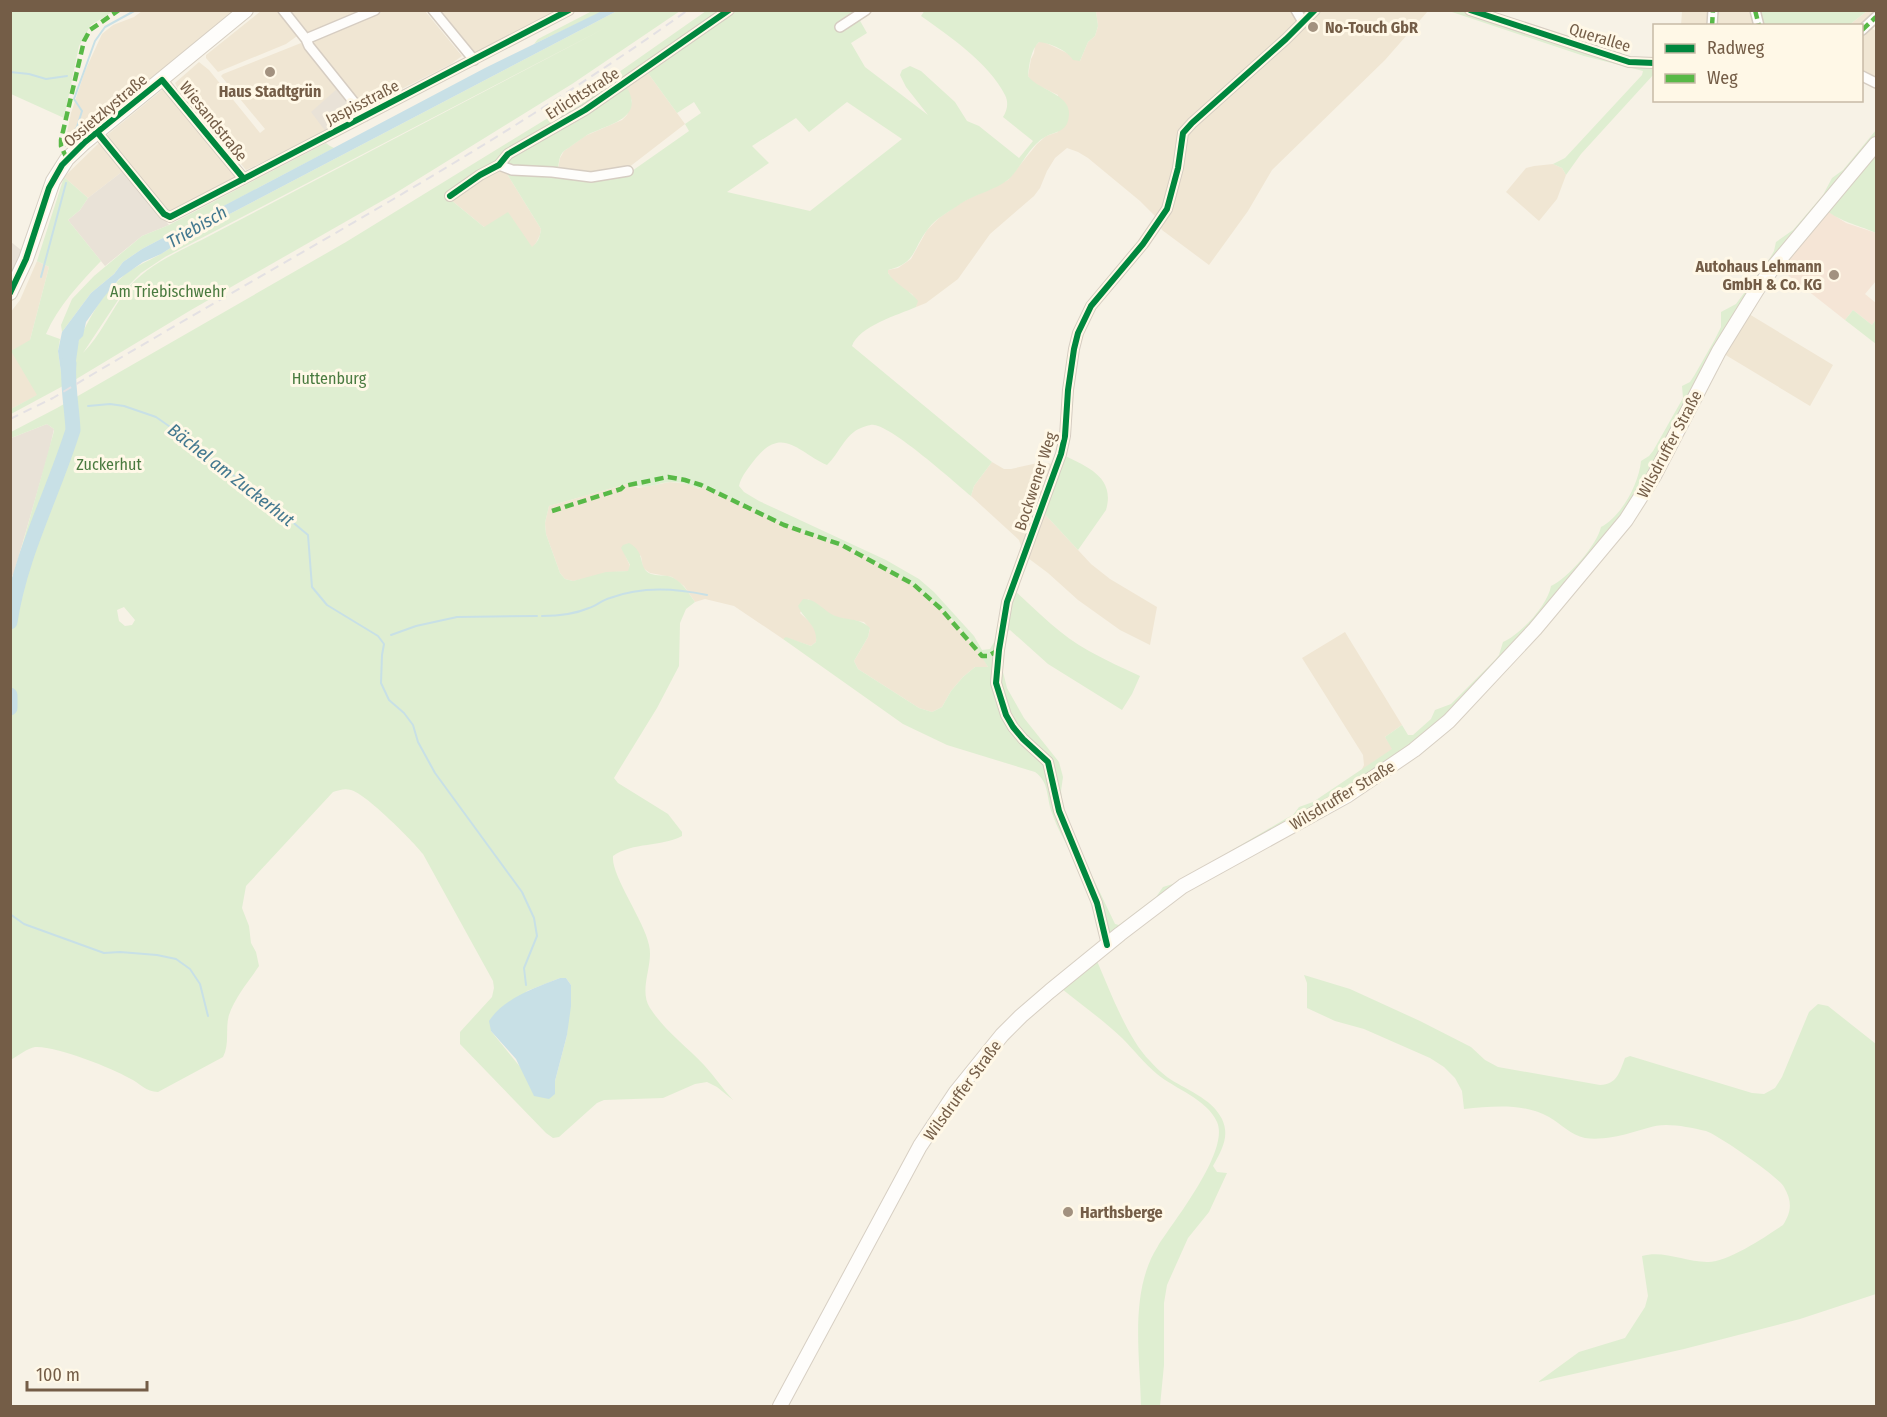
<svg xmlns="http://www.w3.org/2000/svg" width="1887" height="1417" font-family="'Fira Sans Condensed',sans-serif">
<rect width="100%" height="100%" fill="#f7f2e6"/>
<!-- residential -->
<path fill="#f0e6d3" d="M1719,10L1752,11L1755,26H1718Z
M142,11H236L72,145L65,142L71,113L85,71L102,34L113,25L134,17Z
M261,11H281L300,34L286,44L218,72L206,58V55Z
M291,11H367L310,35Z
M384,11H425L462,56L451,64L364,108L311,41Z
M440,11H558L475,54Z
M1096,11H1428L1385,60L1272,170L1248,211L1209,265L1162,230L1155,216L1140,201L1088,158L1078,152L1067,148L1055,158L1047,171L1040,188L1034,196L990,234L958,279L926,303L916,307L917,301L912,294L903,289L892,279L888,273V270L898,268L911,259L927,230L939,218L962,202L1008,180L1037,144L1046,136L1058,132V95L1033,83L1028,76L1031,59L1034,53L1035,46L1039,42H1044L1069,54L1080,61L1088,42L1095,36L1098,26Z
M1682,11H1709L1708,25L1681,26Z
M1867,11H1876V13L1862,26H1848Z
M1871,28L1876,31V78L1862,71V34Z
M301,43L338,88L326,132L246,170L178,89L175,83L199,62L209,70L260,133L265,129L221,76L223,74Z
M645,69L685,124L628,168L595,174L558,169L560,158L564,151L585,136L622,120L627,115L632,101L623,83Z
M162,90H166L235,176L234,180L169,213L106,136Z
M99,143L123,171L88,198L64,177Z
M1553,164L1562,168L1566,175L1557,199L1539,221L1506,192L1526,168L1534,166Z
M500,169L507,174L541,229L540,235L536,243L532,248L484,227L451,200L467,184Z
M37,261L49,267L30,340L38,395L11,409L10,313L20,300Z
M1744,311L1833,365L1810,406L1719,351Z
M992,462L1004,469H1011L1042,462L1057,465L1041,510L1091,564L1110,579L1157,607L1150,645L1120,630L1078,600L1048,573L1024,555L1019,540L971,496L974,486Z
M670,482L688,484L699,489L701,485L784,525L842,545L882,566L913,584L940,608L963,633L982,656L988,667H975L963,677L951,691L942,707L932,712L919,708L858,669L854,661L868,637L870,629L864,622L839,618L829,614L808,599L800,613L811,623L817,634L816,642L811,646L787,638L783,639L734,606L705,599L695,602L684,586L672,577L650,573L643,568L641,556L622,548L630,566L629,571L615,572L573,581L565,579L560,573L546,534L545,523L549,506L630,483L638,488Z
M1345,632L1402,725L1385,737L1393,749L1361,771L1364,765L1363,755L1302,658Z"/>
<!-- commercial -->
<path fill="#f5e5d6" d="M1823,208L1846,223L1876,233V281L1865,294L1876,303V319L1872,325L1853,310L1845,320L1775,265Z"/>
<!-- industrial -->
<path fill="#e9e2d7" d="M338,88L356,112L326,132L311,112Z
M123,171L169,225L142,236L105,266L68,220L80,210L88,198Z
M11,242L21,250L11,276Z
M47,424L54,429L49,451L14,573L11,577V438Z"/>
<!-- green -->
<path fill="#dfeed1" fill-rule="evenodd" d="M11,10L114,11L91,25L79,46L64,118L11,94Z
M925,10L1096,11L1098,26L1095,36L1088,42L1080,61L1073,60C1068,51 1050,43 1039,42C1031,49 1029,65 1028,76C1038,90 1070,94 1069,114C1068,133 1057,130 1045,137C1029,146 1022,166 1009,179C996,190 975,194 960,204C949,212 936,218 928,229C912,249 917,263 888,270V273C896,285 910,290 918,301L916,307C898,315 859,326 852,346L992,462L974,486L971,496C953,481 893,427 874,425C871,424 864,427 861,428C845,434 839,454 827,465C799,453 783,425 756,458C750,466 741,476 739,486L744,492L759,501L886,560L919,579L934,592L974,636L982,650L990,649L996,639L1012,588C1036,610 1060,635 1089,651C1105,660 1123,668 1140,676L1132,694L1122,710L1048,664L1010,630L1007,631L1002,668L1007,688L1024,718L1059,762L1063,777L1061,791L1063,808L1084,859L1115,924L1119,925L1156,897L1163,887L1176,883L1287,818L1293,815L1299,807L1313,802L1392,749L1385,737L1402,725L1408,735H1413L1431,719L1435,710L1451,704L1495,660L1499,655L1503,642C1520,635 1548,605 1551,586C1568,578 1597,545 1601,527C1622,516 1639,483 1641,461L1649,456L1653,451L1683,398L1682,386L1690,382L1694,376L1714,341L1721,327V312L1736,304L1770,258L1774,251L1776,242L1793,230L1823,195L1832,178L1843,170L1876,130V233C1854,223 1844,224 1823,208L1775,265L1654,476L1535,629L1414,750L1102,942C1097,911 1086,883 1072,855C1065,841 1057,828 1052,813C1046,798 1050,783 1035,772L947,745L903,724L783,639L786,637L811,646L816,642C818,625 803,619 798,606L803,599C815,598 823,610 833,615C846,621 859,617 870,628L868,637L854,661L858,669L919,708L932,712L942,707L951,691L963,677L975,667H988C956,611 900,570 841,545C823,537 803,533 785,525C757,513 729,499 701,486L700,489C690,485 682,482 672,482C656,482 645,492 630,483L549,506L545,523L546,534L560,573L565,579L573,581L606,572L628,571L630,565L621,548L623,545L629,543C646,552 638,567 649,573C654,576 662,575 668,576C681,579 688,592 695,602L686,609L680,623L679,666L657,708L614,778L618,783L668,814L682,832V836C661,847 633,842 613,856C611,876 644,920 649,945C654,965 638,989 650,1008C664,1030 686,1046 704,1065C714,1076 723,1089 733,1100L717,1087L707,1082L695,1084L663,1098L604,1100L597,1103L559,1137L553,1138L546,1133L460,1044V1032L492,997L494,988L493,981L423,854C413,841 366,794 351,790C345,788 339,790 333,792L246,886L242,908L249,926L251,943L256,952L259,966C249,981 235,997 229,1015C225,1028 230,1044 223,1057L158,1092C146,1092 140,1083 129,1078C113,1068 53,1045 35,1047C28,1048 17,1056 11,1060V586L54,431V429L47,424L11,438V432L57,408L346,242L592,91L706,11H871L859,19L867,33L851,43L865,67L928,115L906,87L900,75L902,70L910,66L921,71L955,102L967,121L979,126L1019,158L1033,141L1003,117C1007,111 1009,103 1005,95C989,63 949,36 921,16ZM645,69L677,113L694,102L701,113L685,124L689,131L622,178L614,175L507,174L541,229C540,237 538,242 532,247L508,212L484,227L451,200L449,197L507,161C517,173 544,168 558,169C559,163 559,155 564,151C570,147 581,139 587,135C611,123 648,118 624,83ZM847,102L902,139L810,211L727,192L769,163L752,146L796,118L809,132ZM124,607L135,620L132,625L125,626L119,621L117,610ZM560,978H566L571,985L567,1035L555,1081V1094L521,1068L491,1031L527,991Z
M1755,10L1867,11L1848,26L1759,25Z
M592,11H604L534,44L538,39Z
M617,11H680L572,84L394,194L191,310L73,381C74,368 74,352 79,340C89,319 102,294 120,279C131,268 146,262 159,255C173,247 186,238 199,230ZM607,27L213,234C183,250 146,264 125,292C111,311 100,336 83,353L126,288L141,273L165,257Z
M1449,11H1470L1629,62L1654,63V74L1581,154L1566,175L1562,168L1553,164L1565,158L1642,75L1643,71L1584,56Z
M326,143L330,146L334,148L142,249L123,262L114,274L91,293L62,332L61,325L72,299L94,276L142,236L169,225Z
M64,177L88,198L80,210L68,220L101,261C80,283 58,306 46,334L60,339L58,351L63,386L11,414V409L37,395L11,351L30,340L49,267L37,261Z
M1853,310L1872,325L1876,319V344L1845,320Z
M1061,454C1085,466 1116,476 1106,510L1078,550L1041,510Z
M1096,959C1110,990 1127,1038 1150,1061C1155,1067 1161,1072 1167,1077C1184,1089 1212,1098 1222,1119C1230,1136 1222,1150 1213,1166L1217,1172L1227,1173L1209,1212L1188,1238L1167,1285L1164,1303V1365L1160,1406H1141C1140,1355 1129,1291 1158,1246C1174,1221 1230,1151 1217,1122C1207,1099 1175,1089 1157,1074C1144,1063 1134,1050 1122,1038C1103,1020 1082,1005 1062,989Z
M1304,975L1350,989L1420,1021L1471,1047L1485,1060L1498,1067L1600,1085C1617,1085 1620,1071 1625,1058L1630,1056L1752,1093L1764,1094L1775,1088L1782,1077L1809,1012L1818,1004L1828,1006L1876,1044V1294L1800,1319L1684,1349L1538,1382L1579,1352L1625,1338L1645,1307L1648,1296L1642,1256C1664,1250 1685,1262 1707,1262C1727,1263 1767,1236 1783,1225C1792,1211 1792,1201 1784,1187C1779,1177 1718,1135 1706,1131C1693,1128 1679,1125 1666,1125C1653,1125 1642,1130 1630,1133C1616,1137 1599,1140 1585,1138C1571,1135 1561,1124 1549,1117C1524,1103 1493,1106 1464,1109L1462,1091L1455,1078L1444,1067L1430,1058L1364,1029L1335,1021L1307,1008V983Z"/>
<!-- water -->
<path fill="#c8e0e6" d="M604,10L617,11L199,230L161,254L143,262L119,279L104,297L86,322L83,336L79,340L73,381L63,386L58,351L62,332L91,293L114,274L123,262L142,249L485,68Z
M560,978H566L571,985V1006L567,1035L555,1081V1094L549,1099L534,1096L516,1059L491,1031L489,1021C504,998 535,988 560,978Z"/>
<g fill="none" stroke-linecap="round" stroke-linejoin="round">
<!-- stream -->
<path stroke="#c8e0e6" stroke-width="2" d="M10,72L29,74L46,79L67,76
M66,146L69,138L77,127L82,111L74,99L95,41L105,27L136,10
M41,277L66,183
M88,406L110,404L124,406L156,417L186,438L225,470L247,484L308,535L312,587L327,605L378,636L384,644L382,655L381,683L389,700L404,713L413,725L418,742L435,773L522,892L534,918L537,936L524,968L526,985
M542,616C558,616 575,614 589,608C596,606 602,600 610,598C641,586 675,588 707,595
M391,635L416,626L457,617L537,616
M10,914L24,924L104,953L120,952L157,955L176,959L190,969L200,984L208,1016"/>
<!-- river -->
<path stroke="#c8e0e6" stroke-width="15" d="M10,622C20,555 53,494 73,430C72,407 67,385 69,363
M10,695V708"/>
<!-- minor casing -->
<g stroke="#d6cdc2" stroke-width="12">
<path id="minor" d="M283,10L306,39L309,46L365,116
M433,10L474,60
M1296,10L1303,22
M1470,10L1629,62L1654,63
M1755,10L1759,26
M1712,26L1713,10
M840,27L866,10
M1862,30L1876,17
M306,39L375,10
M1862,76L1876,83
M162,80L244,179
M97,132L164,214L170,217L569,10
M499,165L512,170L552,172L591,177L628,171
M450,196L480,175L499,165L508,154L585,110L729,10
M1107,945L1097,903L1059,811L1048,762L1023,739L1013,727L1006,715L996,683L999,650L1007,602L1061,454L1065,436L1068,390L1074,349L1078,333L1091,306L1143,244L1167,209L1178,168L1183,133L1192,123L1286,39L1315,10"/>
</g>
<!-- secondary casing -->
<g stroke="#d7cfc3" stroke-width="16">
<path id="secondary" d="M10,293L26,259L53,181L67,159L85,142L246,10
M780,1406L920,1146L956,1092L1002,1035L1021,1016L1050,991L1120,934L1183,886L1348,795L1414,750L1449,721L1535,629L1626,520L1654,476L1719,351L1758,288L1775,265L1876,144"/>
</g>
<!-- minor -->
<use href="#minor" stroke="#fefdfb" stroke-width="9"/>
<!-- secondary -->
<use href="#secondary" stroke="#fefdfb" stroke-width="14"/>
<!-- rail -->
<path stroke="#e4e1e3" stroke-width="2" stroke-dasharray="9 6" stroke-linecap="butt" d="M10,419L53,398C265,270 486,155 688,10"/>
<!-- quiet -->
<path stroke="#58b947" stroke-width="4.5" stroke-dasharray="9 4.5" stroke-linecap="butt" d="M1755,10L1759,26
M1712,26L1713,10
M1862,30L1876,17
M67,159L61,146V140L84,41L90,30L119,10
M552,511L621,489L624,486L668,477L685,480L701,485L784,525L842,545L913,584L940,608L982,656H988L999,650"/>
<!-- cycleway casing -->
<g stroke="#fff8e7" stroke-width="10">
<path id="cycleway" d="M1470,10L1629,62L1654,63
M97,132L164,214L170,217L569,10
M450,196L480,175L499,165L508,154L585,110L729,10
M10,293L26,259L49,188L62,165L85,142L162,80L244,179
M1107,945L1097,903L1059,811L1048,762L1023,739L1013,727L1006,715L996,683L999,650L1007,602L1061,454L1065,436L1068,390L1074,349L1078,333L1091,306L1143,244L1167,209L1178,168L1183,133L1192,123L1286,39L1315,10"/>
</g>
<!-- cycleway -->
<use href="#cycleway" stroke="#00873e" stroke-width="6"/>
</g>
<!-- markers -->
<g fill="#a2917f" stroke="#fff8e7" stroke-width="2">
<circle cx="1313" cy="27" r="6"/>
<circle cx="270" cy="72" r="6"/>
<circle cx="1834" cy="275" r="6"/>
<circle cx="1068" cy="1212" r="6"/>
</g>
<g text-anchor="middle" stroke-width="6" stroke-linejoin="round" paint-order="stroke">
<!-- poi labels -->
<g font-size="16" font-weight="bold" fill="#745d47" stroke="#fff8e7" text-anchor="start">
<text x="1325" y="33">No-Touch GbR</text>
<text x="270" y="97" text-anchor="middle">Haus Stadtgrün</text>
<text x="1822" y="272" text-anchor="end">Autohaus Lehmann<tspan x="1822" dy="18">GmbH &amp; Co. KG</tspan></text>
<text x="1080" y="1218">Harthsberge</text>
</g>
<!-- street labels -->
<g font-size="16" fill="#745d47" stroke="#fff8e7">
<text transform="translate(1600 37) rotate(17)" y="6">Querallee</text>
<text transform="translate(582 93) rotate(-32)" y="6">Erlichtstraße</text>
<text transform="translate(362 102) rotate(-27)" y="6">Jaspisstraße</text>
<text transform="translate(105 110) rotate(-40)" y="6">Ossietzkystraße</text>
<text transform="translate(214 121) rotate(51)" y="6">Wiesandstraße</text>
<text transform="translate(1669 444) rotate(-62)" y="6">Wilsdruffer Straße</text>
<text transform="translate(1035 481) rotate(-72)" y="6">Bockwener Weg</text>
<text transform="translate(1342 795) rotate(-31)" y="6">Wilsdruffer Straße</text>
<text transform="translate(962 1090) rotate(-54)" y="6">Wilsdruffer Straße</text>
</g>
<!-- park labels -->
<g font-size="16" fill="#497a3f" stroke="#fff8e7">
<text x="168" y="297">Am Triebischwehr</text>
<text x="329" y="384">Huttenburg</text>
<text x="109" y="470">Zuckerhut</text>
</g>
<!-- water labels -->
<g font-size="18" font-style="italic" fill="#43788f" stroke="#fff8e7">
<text transform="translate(197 227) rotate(-30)" y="6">Triebisch</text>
<text transform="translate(231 475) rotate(38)" y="6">Bächel am Zuckerhut</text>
</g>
</g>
<!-- border -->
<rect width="1887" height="1417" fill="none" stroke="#745d47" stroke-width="24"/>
<!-- legend -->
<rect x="1653" y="24" width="210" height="78" fill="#fff8e7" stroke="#c7baa7" stroke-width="1.5"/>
<rect x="1665" y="44" width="30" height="9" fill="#00873e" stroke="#c7baa7" stroke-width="1.5"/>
<text x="1707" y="54" font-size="18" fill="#745d47">Radweg</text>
<rect x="1665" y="74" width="30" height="9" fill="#58b947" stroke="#c7baa7" stroke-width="1.5"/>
<text x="1707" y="84" font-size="18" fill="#745d47">Weg</text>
<!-- scale -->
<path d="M27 1381v9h120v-9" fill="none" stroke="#745d47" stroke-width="3"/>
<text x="36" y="1381" font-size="18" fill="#745d47" stroke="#fff8e7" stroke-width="4.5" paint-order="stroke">100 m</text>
</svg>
